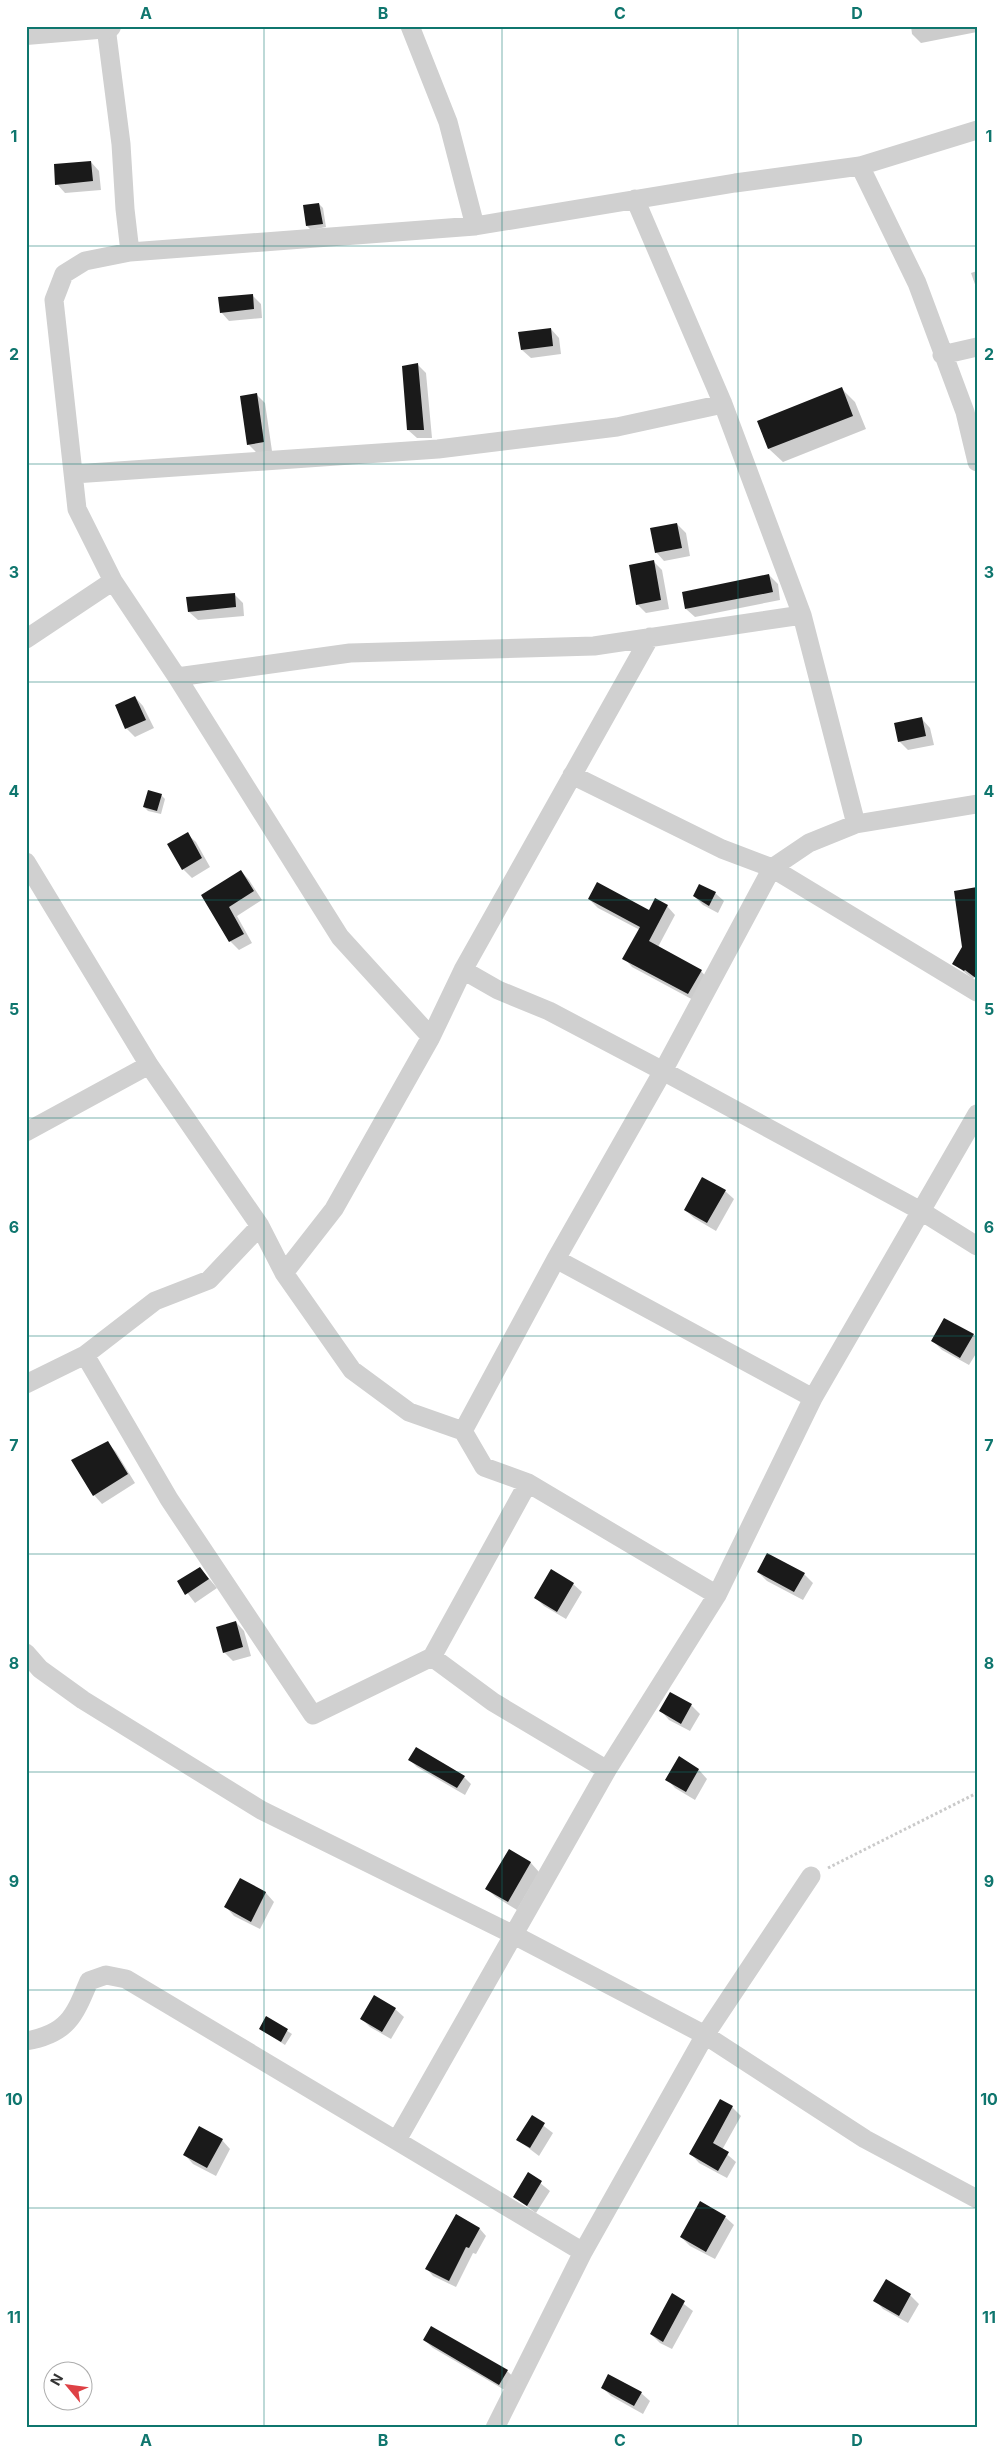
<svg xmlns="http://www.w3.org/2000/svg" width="1003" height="2454" font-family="Inter,sans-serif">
<rect width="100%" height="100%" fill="#fff"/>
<!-- shadow -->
<path fill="#0003" d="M911,26H977V32L921,43L912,34Z
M91,162L99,171L101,190L65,193L57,184Z
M319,204L323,208L326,227L311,230L307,226Z
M977,271V290L971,273Z
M252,295L261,304L262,318L229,321L221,312Z
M551,329L559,338L561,354L531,358L522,350Z
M418,365L426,373L432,438H417L408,430Z
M842,389L855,402L866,429L783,462L769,449L759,421Z
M257,395L265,403L272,451L257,453L248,444Z
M677,524L686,533L690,556L664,561L656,552Z
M654,562L662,570L669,609L646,613L637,604Z
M769,575L778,584L780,600L695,617L686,609Z
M234,594L243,603L244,616L198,620L189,612Z
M135,697L143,706L154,728L135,737L126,728Z
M922,719L930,728L934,745L908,750L899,741Z
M161,795L165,799L161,814L148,811L144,807Z
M187,834L196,842L210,867L192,878L183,869L169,844Z
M241,871L249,880L262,900L237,916L252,943L239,950L230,941L203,896Z
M715,893L724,901L718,913L703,905L694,896Z
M589,899L649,912L667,906L675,915L658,947L701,971L709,980L697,1002L632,967L624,958L640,930L598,908Z
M963,947L977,973L973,979L953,963Z
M725,1191L734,1199L716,1231L694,1218L685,1210Z
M973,1335L977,1339V1352L969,1365L942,1350L933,1341Z
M108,1443L116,1452L135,1483L102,1504L94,1495Z
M767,1554L804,1574L813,1583L803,1600L767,1581L758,1572Z
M200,1568L217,1588L195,1603L179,1582Z
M573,1584L582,1592L566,1619L544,1606L535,1597Z
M236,1622L244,1631L251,1656L233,1661L224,1652Z
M691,1705L700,1714L690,1731L669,1720L661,1711Z
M679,1758L699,1770L707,1779L695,1800L675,1788L667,1779Z
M410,1760L464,1777L471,1784L465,1795L417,1767Z
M509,1850L531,1863L539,1872L517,1910L496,1897L487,1889Z
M240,1880L266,1893L274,1902L260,1929L234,1916L226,1907Z
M395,2009L404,2017L391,2039L370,2027L362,2019Z
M267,2018L292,2034L285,2045L260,2029Z
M732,2107L741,2116L722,2150L736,2162L727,2178L699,2163L691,2154Z
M532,2117L553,2133L539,2156L518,2140Z
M222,2140L230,2149L216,2176L193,2164L185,2155Z
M529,2174L550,2191L536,2213L514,2197Z
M456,2216L480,2229L486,2236L476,2254L473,2253L456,2287L433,2276L427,2269Z
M725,2217L734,2225L715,2259L690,2246L681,2237Z
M672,2295L693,2311L672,2349L660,2343L651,2334Z
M910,2295L919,2304L908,2323L883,2309L875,2300Z
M424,2340L507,2371L516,2379L508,2392L433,2348Z
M602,2387L641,2393L650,2401L643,2414L611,2396Z"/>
<!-- building -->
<path fill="#1a1a1a" d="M91,161L93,181L55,185L54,164Z
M319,203L323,224L306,226L303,205Z
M253,294L254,309L220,313L218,297Z
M551,328L553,346L521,350L518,332Z
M418,363L424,430H407L402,366Z
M842,387L853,416L768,449L757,421Z
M257,393L264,442L247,445L240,396Z
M677,523L682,548L655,553L650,528Z
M654,560L661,600L636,605L629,565Z
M769,574L773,592L685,609L682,592Z
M235,593L236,607L188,612L186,597Z
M135,696L146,720L125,729L115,705Z
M922,717L926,736L898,742L894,723Z
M148,790L162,794L157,811L143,807Z
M188,832L202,858L182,870L167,844Z
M241,870L254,891L229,907L244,934L229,942L201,895Z
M597,882L649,910L655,898L668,905L649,941L702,970L688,994L622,959L640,927L588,899Z
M699,884L716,892L709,906L693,896Z
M977,887V979L965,970L964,971L952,964L962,947L954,891Z
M702,1177L726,1190L707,1223L684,1210Z
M944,1318L974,1334L960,1358L931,1341Z
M108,1441L128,1474L93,1496L71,1460Z
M767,1553L805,1573L794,1592L757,1572Z
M200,1567L209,1579L185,1595L177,1581Z
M551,1569L574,1583L557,1612L534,1598Z
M236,1621L243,1647L223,1653L216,1627Z
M670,1692L692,1704L681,1724L659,1711Z
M416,1747L465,1776L457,1788L408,1760Z
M679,1756L699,1769L686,1792L665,1780Z
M509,1849L531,1862L508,1902L485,1889Z
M240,1878L266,1892L251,1922L224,1907Z
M374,1995L396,2008L382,2032L360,2019Z
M266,2016L288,2029L281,2042L259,2029Z
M720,2099L733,2106L713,2143L729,2152L718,2171L689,2154Z
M532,2115L545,2123L530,2148L516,2140Z
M199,2126L223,2139L207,2168L183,2155Z
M528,2172L542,2181L527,2206L513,2197Z
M700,2201L726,2216L706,2252L680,2237Z
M456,2214L480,2228L469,2248L466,2247L449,2281L425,2269Z
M886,2279L911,2294L899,2316L873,2301Z
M672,2293L685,2301L663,2342L650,2334Z
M431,2326L508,2370L499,2385L423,2340Z
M608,2374L642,2392L634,2406L601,2388Z"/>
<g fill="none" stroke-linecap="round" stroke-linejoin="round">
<!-- path -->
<path stroke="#cacaca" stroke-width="3" stroke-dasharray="2.5 2.5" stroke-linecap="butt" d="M828,1868L977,1793"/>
<!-- minor -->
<path stroke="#d0d0d0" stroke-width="19" d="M410,26L448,122L475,226
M106,27L121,144L125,209L130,252L85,261L64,274L54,300L77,509L113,581L177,677L340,937L431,1037
M860,166L917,283L965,412L977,462
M635,199L723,404L802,615L856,824
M130,252L475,226L735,183L860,166L977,130
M942,355L977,347
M74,474L438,449L617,427L723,404
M26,639L113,581
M177,677L350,653L594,646L802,615
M572,775L722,849L772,868L977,992
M26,862L149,1065L260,1226L284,1273L352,1370L409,1412L463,1431L484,1467L528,1483L717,1595
M463,970L498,990L549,1011L663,1071L921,1211L977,1246
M26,1132L149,1065
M556,1259L813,1398
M284,1273L334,1209L431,1037L463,970L650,637
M85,1355L169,1499L313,1715L432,1657L528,1483
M26,1384L85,1355L155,1301L209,1280L260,1226
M463,1431L556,1259L663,1071L772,868L809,843L856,824L977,804
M26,1653L40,1669L83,1700L261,1810L514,1935L705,2035L865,2139L977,2199
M432,1657L493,1702L607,1770
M26,2041C67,2034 74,2017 89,1981L106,1975L126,1979L583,2252
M397,2140L607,1770L717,1595L813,1398L977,1114
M495,2428L583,2252L705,2035L811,1876"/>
<!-- tertiary -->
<path stroke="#d0d0d0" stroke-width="24" d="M26,33L109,26"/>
</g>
<!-- grid -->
<path fill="none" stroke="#0f766e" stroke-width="1" stroke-opacity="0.55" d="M264,26V2428M502,26V2428M738,26V2428M26,246H977M26,464H977M26,682H977M26,900H977M26,1118H977M26,1336H977M26,1554H977M26,1772H977M26,1990H977M26,2208H977"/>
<!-- border -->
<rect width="1003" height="2454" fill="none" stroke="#ffffff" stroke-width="55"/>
<!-- north arrow -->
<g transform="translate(68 2386) rotate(299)"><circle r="24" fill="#ffffff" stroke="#adadad"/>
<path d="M0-4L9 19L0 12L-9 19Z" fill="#de4145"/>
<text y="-8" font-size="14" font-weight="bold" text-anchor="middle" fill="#333333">N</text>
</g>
<rect x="28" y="28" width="948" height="2398" fill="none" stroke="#0f766e" stroke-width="2"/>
<g font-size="16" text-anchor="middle" font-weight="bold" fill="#0f766e">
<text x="146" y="19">A</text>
<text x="383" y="19">B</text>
<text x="620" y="19">C</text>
<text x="857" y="19">D</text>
<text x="14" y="142">1</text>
<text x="989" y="142">1</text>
<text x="14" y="360">2</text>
<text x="989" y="360">2</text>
<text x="14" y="578">3</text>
<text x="989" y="578">3</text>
<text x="14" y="797">4</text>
<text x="989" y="797">4</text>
<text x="14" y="1015">5</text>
<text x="989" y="1015">5</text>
<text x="14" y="1233">6</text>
<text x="989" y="1233">6</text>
<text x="14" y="1451">7</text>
<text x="989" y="1451">7</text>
<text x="14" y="1669">8</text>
<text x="989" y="1669">8</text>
<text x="14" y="1887">9</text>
<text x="989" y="1887">9</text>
<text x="14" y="2105">10</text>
<text x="989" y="2105">10</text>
<text x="14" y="2323">11</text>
<text x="989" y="2323">11</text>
<text x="146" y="2446">A</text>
<text x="383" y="2446">B</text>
<text x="620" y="2446">C</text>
<text x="857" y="2446">D</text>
</g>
</svg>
